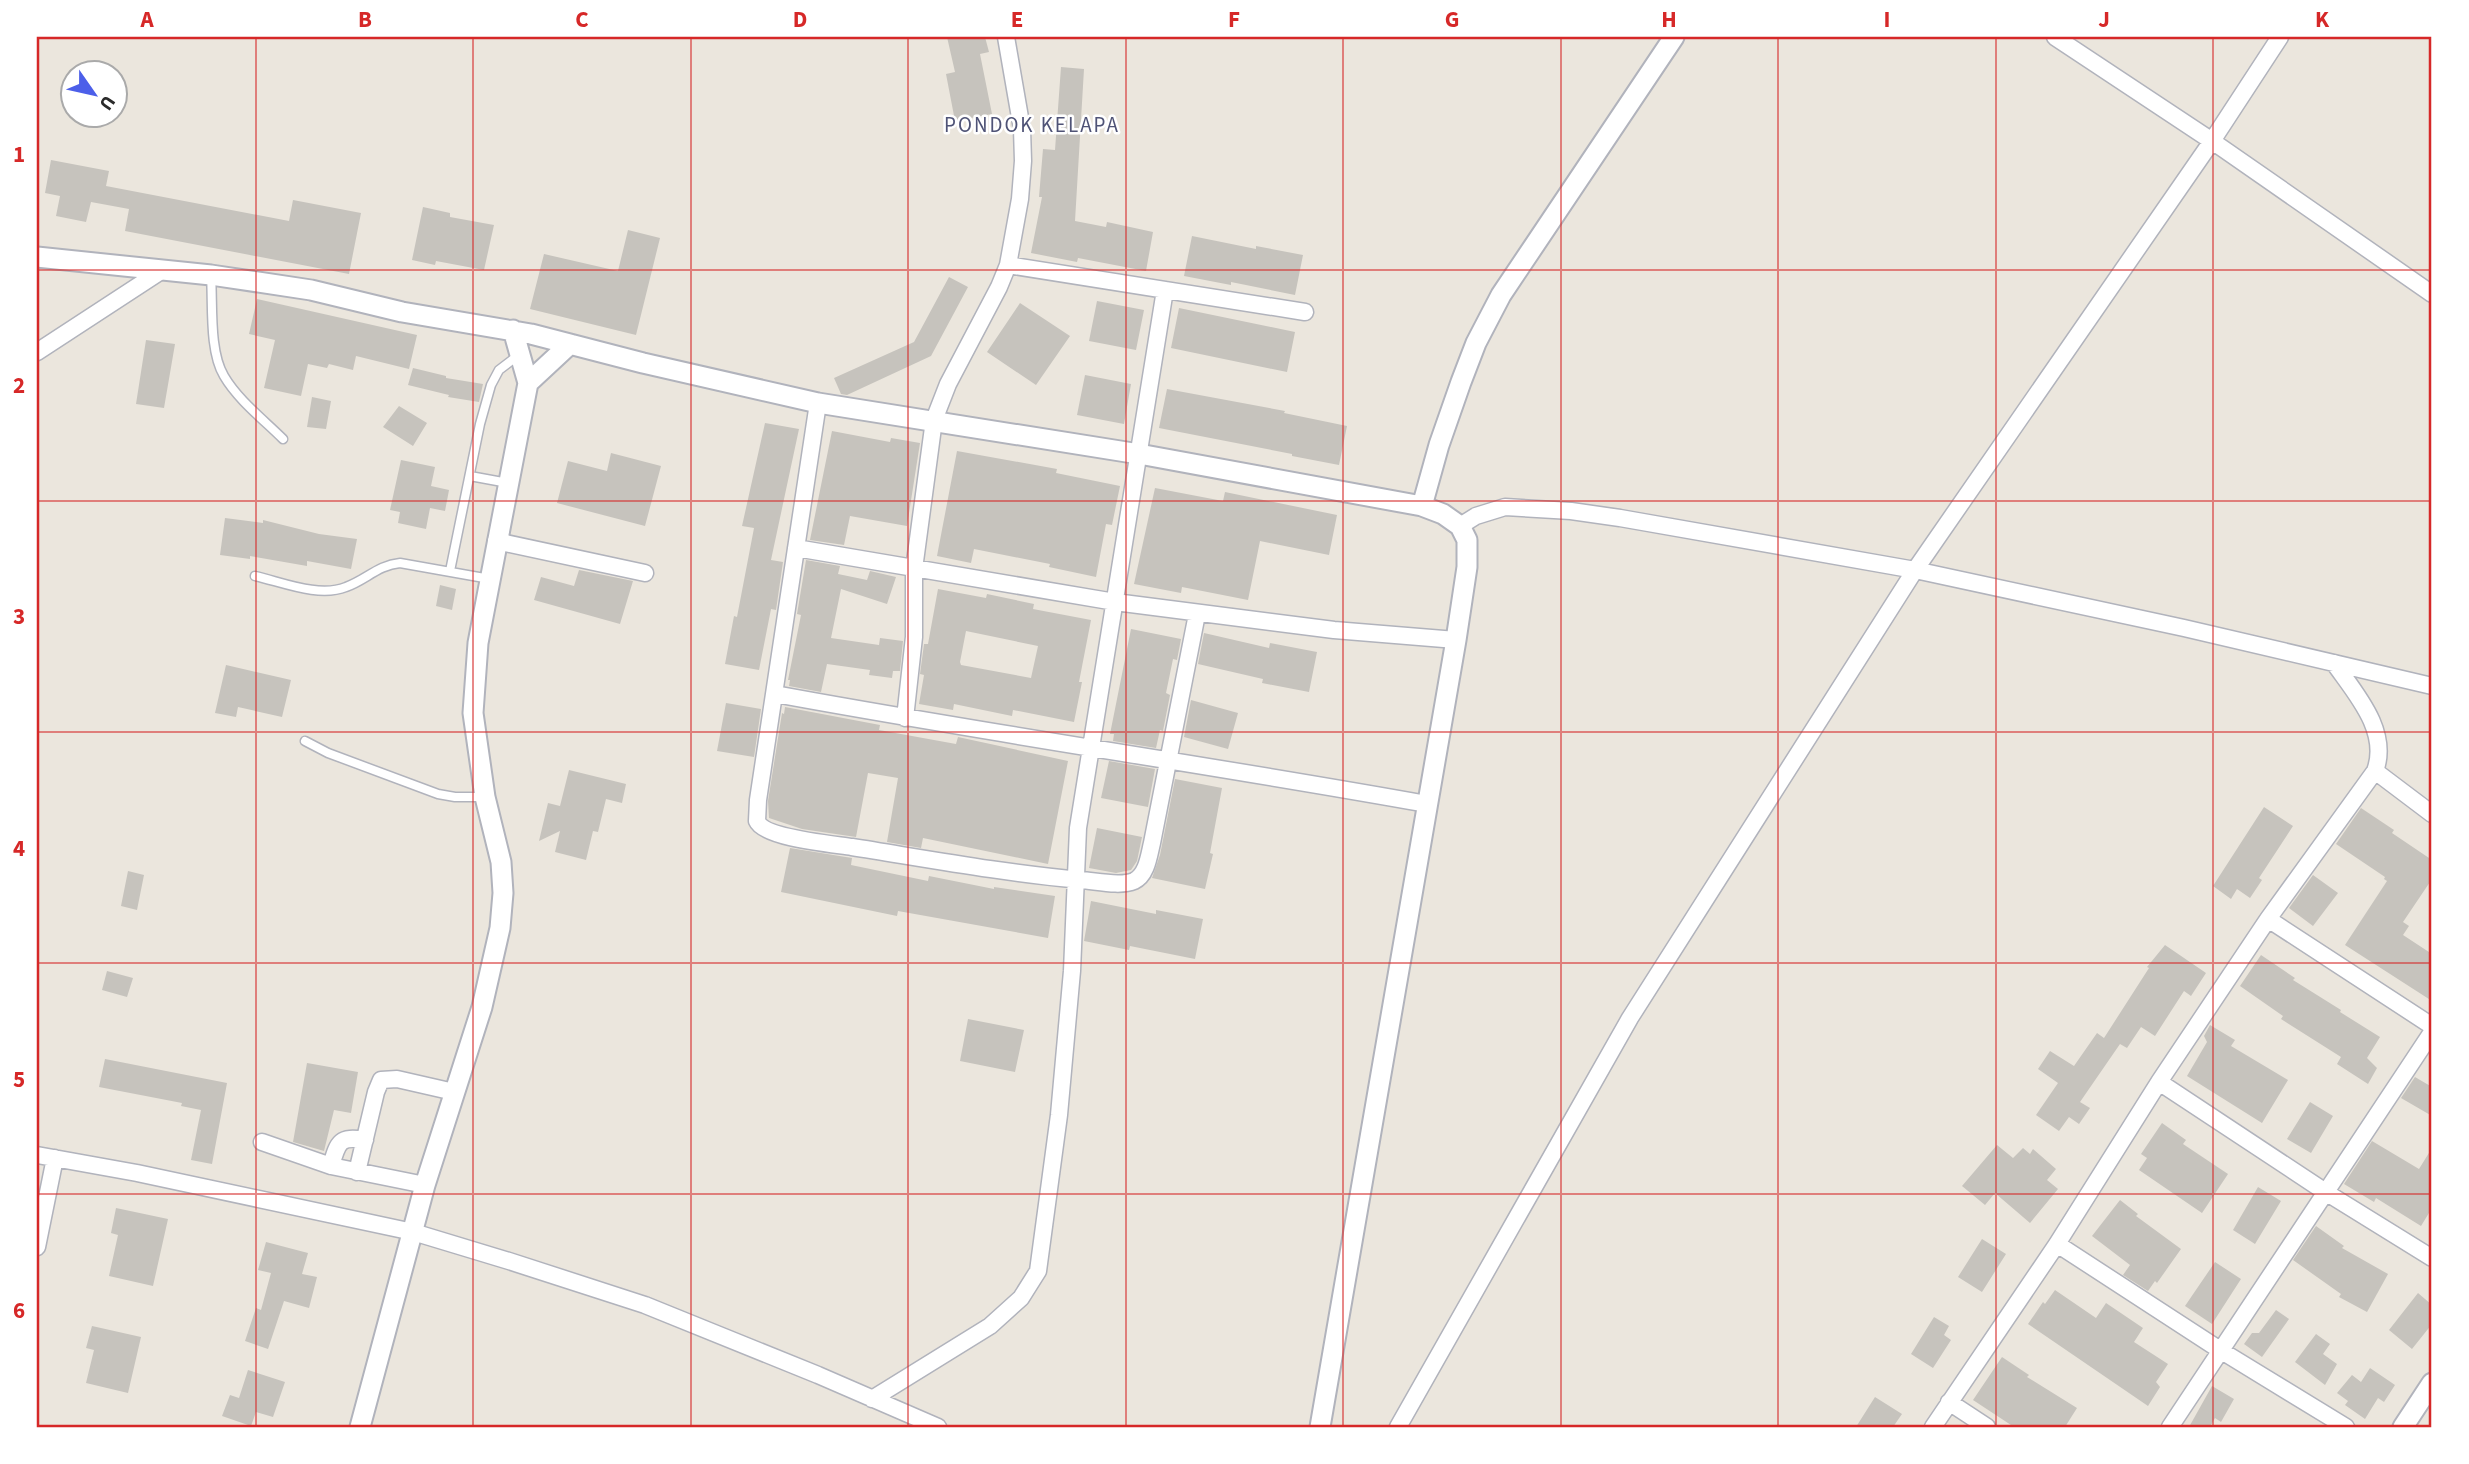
<svg xmlns="http://www.w3.org/2000/svg" width="2469" height="1464" font-family="'Source Sans 3',sans-serif">
<rect width="100%" height="100%" fill="#ebe6dd"/>
<!-- building -->
<path fill="#c6c3bd" fill-rule="evenodd" d="M947,37H985L989,52L980,54L992,114L955,121L946,74L955,72Z
M1061,67L1084,69L1075,221L1106,227L1107,222L1153,232L1146,271L1078,258L1077,262L1031,253L1042,197H1039L1043,149L1055,150Z
M51,160L109,171L106,186L289,221L293,200L361,213L349,274L125,231L129,209L91,202L86,222L56,216L60,196L45,193Z
M423,207L450,213V217L494,225L484,270L436,261L435,265L412,260Z
M628,230L660,238L636,335L530,309L544,254L618,271Z
M1192,236L1256,249V246L1303,255L1295,295L1231,282V285L1184,276Z
M949,277L968,287L931,356L847,395L841,394L834,378L914,342Z
M257,299L417,335L409,369L356,356L353,370L329,364L327,368L308,364L301,396L264,388L275,340L249,334Z
M1097,301L1144,310L1136,350L1089,341Z
M1020,303L1070,336L1036,385L987,352Z
M1179,308L1295,332L1287,372L1171,348Z
M146,340L175,344L164,408L136,404Z
M413,368L446,376V378L483,384L479,402L448,397L449,395L408,385Z
M1085,375L1131,384L1124,424L1077,415Z
M1167,389L1285,411L1284,413L1347,426L1339,465L1292,456V454L1159,428Z
M312,397L331,401L326,429L307,427Z
M399,406L427,423L413,446L383,427Z
M765,423L799,429L771,560L783,562L776,610L771,609L759,670L725,664L734,616L737,617L754,528L742,526Z
M832,431L890,442L891,438L920,443L907,526L850,516L844,545L810,540Z
M957,451L1057,469L1056,473L1120,486L1112,525L1106,524L1096,577L1049,567L1050,564L974,549L971,563L937,556Z
M611,453L661,466L645,526L557,503L568,461L607,471Z
M401,460L435,467L431,486L449,490L445,511L430,508L426,529L398,523L400,512L390,510Z
M1155,488L1223,501L1225,492L1337,515L1329,555L1260,541L1248,600L1182,587L1181,593L1134,584Z
M225,518L263,523V520L319,534L357,539L351,569L307,561V566L250,556V559L220,555Z
M806,560L840,566L838,574L867,580L870,571L896,577L887,604L841,589L831,638L879,645L880,638L903,641L900,671H893L892,678L869,675L870,670L827,664L821,692L789,686L790,680H788L801,615L797,614Z
M579,570L633,581L620,624L534,600L541,577L574,586Z
M440,585L456,589L452,610L436,606Z
M938,589L986,598L987,594L1034,604L1033,609L1091,620L1079,682H1082L1074,722L1013,710L1012,716L954,704L953,710L919,704L924,675L920,674L924,644H928ZM966,631L1038,646L1031,678L961,665L960,662Z
M1131,629L1181,639L1177,660L1173,659L1166,693L1170,695L1163,731L1160,730L1156,748L1113,741L1114,734H1110Z
M1204,633L1269,648L1270,643L1317,652L1309,692L1262,683L1263,679L1198,664Z
M226,665L291,680L282,717L238,707L236,717L215,713Z
M1191,700L1238,713L1228,749L1184,737Z
M726,703L761,709L754,757L717,751Z
M785,707L880,725L879,730L956,744L958,737L1068,761L1048,864L923,838L921,848L887,842L898,778L868,773L856,837L802,829L769,818L768,801L782,713L784,714Z
M1109,761L1155,769L1148,807L1101,798Z
M569,770L626,784L622,803L606,799L598,832L593,831L586,860L555,852L560,831L539,841L548,803L560,806Z
M1175,779L1222,788L1210,853L1213,854L1205,889L1152,878L1160,855Z
M2264,807L2293,826L2259,878L2262,880L2250,898L2237,889L2231,899L2213,886Z
M2361,808L2394,830L2392,833L2432,860V879L2403,922L2409,926L2403,935L2432,954V1001L2345,945L2387,881L2384,879L2385,877L2336,844Z
M1097,828L1142,837L1137,861L1131,870L1116,873L1089,868Z
M790,848L852,858L851,865L928,881L929,876L994,889V887L1055,896L1048,938L898,911L897,916L781,892Z
M128,871L144,875L137,910L121,906Z
M2313,875L2338,893L2313,926L2289,908Z
M1091,901L1156,914V910L1203,919L1195,959L1130,946L1129,950L1084,941Z
M2165,945L2206,973L2191,996L2184,991L2155,1036L2141,1027L2127,1048L2120,1044L2080,1102L2090,1108L2079,1124L2069,1117L2059,1131L2036,1115L2058,1083L2038,1069L2050,1051L2074,1066L2097,1033L2104,1038L2149,968L2147,967Z
M2261,955L2295,978L2293,980L2341,1010L2340,1012L2380,1037L2367,1058L2377,1068L2368,1084L2337,1064L2341,1057L2281,1019L2283,1016L2240,986Z
M107,971L133,978L127,997L102,990Z
M968,1019L1024,1030L1015,1072L960,1061Z
M2210,1025L2235,1040L2231,1046L2288,1080L2262,1123L2187,1076L2207,1042L2204,1036Z
M105,1059L227,1083L212,1164L191,1160L201,1110L181,1106L182,1103L99,1087Z
M307,1063L358,1072L351,1113L334,1110L324,1151L293,1142Z
M2415,1077L2432,1087V1116L2401,1098Z
M2310,1102L2333,1116L2311,1153L2287,1139Z
M2162,1123L2186,1140L2183,1144L2228,1174L2202,1213L2139,1170L2147,1158L2141,1154Z
M2372,1141L2419,1169L2432,1148V1208L2421,1226L2376,1198L2374,1202L2344,1184Z
M1997,1145L2013,1158L2023,1148L2030,1154L2033,1149L2056,1169L2047,1180L2058,1189L2030,1223L1995,1193L1985,1205L1962,1186Z
M2258,1187L2281,1201L2255,1244L2233,1230Z
M2120,1200L2138,1214L2136,1216L2181,1249L2157,1283L2155,1281L2148,1291L2123,1275L2130,1265L2092,1236Z
M116,1208L168,1219L153,1286L109,1276L118,1235L111,1233Z
M2316,1226L2344,1246L2342,1248L2388,1274L2367,1312L2339,1297L2341,1294L2293,1260Z
M1982,1239L2006,1254L1982,1292L1958,1277Z
M266,1242L308,1253L302,1274L317,1277L309,1308L284,1301L268,1349L245,1341L256,1308L261,1310L271,1273L258,1270Z
M2215,1262L2241,1279L2212,1324L2185,1306Z
M2055,1290L2096,1318L2106,1303L2143,1328L2134,1342L2168,1364L2156,1382L2160,1387L2148,1406L2028,1324L2043,1302L2045,1304Z
M2418,1293L2432,1305V1324L2412,1349L2389,1330Z
M2276,1310L2289,1319L2262,1357L2244,1344L2252,1333H2259Z
M1934,1317L1949,1326L1944,1335L1951,1340L1933,1368L1911,1354Z
M92,1326L141,1337L128,1393L86,1383L94,1350L86,1348Z
M2316,1334L2330,1344L2323,1354L2337,1364L2325,1385L2295,1362Z
M2002,1357L2029,1375L2027,1377L2077,1408L2065,1427H2014L1973,1400Z
M2370,1368L2395,1385L2384,1402L2378,1398L2365,1419L2345,1405L2348,1401L2337,1393L2352,1375L2361,1382Z
M248,1370L285,1382L273,1417L256,1412L251,1426L222,1416L230,1395L239,1398Z
M2212,1386L2234,1399L2221,1422L2215,1418L2210,1427H2189Z
M1875,1397L1902,1414L1893,1427H1856Z"/>
<g fill="none" stroke-linecap="round" stroke-linejoin="round">
<!-- service casing -->
<g stroke="#b1b3bc" stroke-width="11">
<path id="service" d="M211,275C213,305 209,351 224,376C238,400 264,420 283,439
M470,476L508,483
M450,571L480,424L491,385L499,370L520,354
M255,576C282,582 319,598 346,587C366,580 378,565 400,563L490,579
M305,741L328,753L438,794L455,797H485"/>
</g>
<!-- minor casing -->
<g stroke="#b1b3bc" stroke-width="19">
<path id="minor" d="M2055,37L2212,141L2432,294
M1008,265L1305,312
M37,352L161,271
M818,403L758,800L757,821C764,838 833,844 852,847C928,859 1004,873 1081,880C1096,881 1120,887 1134,881C1147,875 1149,855 1152,843L1197,614
M1460,526L1476,516L1505,507L1571,511L1620,518L1915,570L2184,628L2432,686
M496,541L645,573
M796,548L1115,602L1334,630L1456,640
M775,694C991,734 1210,765 1427,804
M905,718L914,637V569L934,420L948,384L999,287L1008,265L1020,199L1023,161L1022,129L1006,37
M2375,771L2432,814
M2268,919L2432,1026
M2159,1082L2327,1193L2432,1258
M262,1142L331,1166L425,1185
M37,1155L137,1173L413,1232L509,1261L645,1305L818,1375L938,1427
M331,1166C338,1142 339,1136 365,1140
M357,1172L376,1092L381,1080L397,1079L454,1092
M2057,1244L2220,1350L2346,1427
M37,1247L55,1158
M872,1399L990,1326L1021,1298L1038,1271L1059,1115L1072,971L1078,828L1165,290
M1949,1402L1987,1427
M1398,1427L1630,1018L1915,570L2212,141L2280,37
M1933,1427L2057,1244L2159,1082L2268,919L2375,771C2390,731 2355,693 2334,663
M2170,1427L2432,1032"/>
</g>
<!-- tertiary casing -->
<g stroke="#b1b3bc" stroke-width="23">
<path id="tertiary" d="M37,257L211,275L311,290L402,312L531,334L643,363L818,403L1139,454L1422,506L1443,514L1460,526L1467,540V567L1456,640L1320,1427
M528,383L570,344
M1422,506L1439,445L1461,382L1476,343L1501,295L1674,37
M360,1427L425,1185L482,1007L500,928L503,893L501,862L485,797L473,713L478,643L528,383L513,330
M2403,1427L2432,1383"/>
</g>
<!-- service -->
<use href="#service" stroke="#fff" stroke-width="8"/>
<!-- minor -->
<use href="#minor" stroke="#fff" stroke-width="16"/>
<!-- tertiary -->
<use href="#tertiary" stroke="#fff" stroke-width="19"/>
</g>
<!-- grid -->
<path fill="none" stroke="#d62828" stroke-width="2" stroke-opacity="0.55" d="M256,37V1427M473,37V1427M691,37V1427M908,37V1427M1126,37V1427M1343,37V1427M1561,37V1427M1778,37V1427M1996,37V1427M2213,37V1427M37,270H2432M37,501H2432M37,732H2432M37,963H2432M37,1194H2432"/>
<g text-anchor="middle" stroke-width="5" stroke-linejoin="round" paint-order="stroke">
<!-- quarter labels -->
<g font-size="21" letter-spacing="2" fill="#4f5376" stroke="#fff">
<text x="1032" y="132">PONDOK KELAPA</text>
</g>
</g>
<!-- border -->
<rect width="2469" height="1464" fill="none" stroke="#ffffff" stroke-width="77"/>
<!-- north arrow -->
<g transform="translate(94 94) rotate(124)"><circle r="33" fill="#ffffff" stroke="#aaaaaa" stroke-width="2"/>
<path d="M0-5L12 26L0 18L-12 26Z" fill="#4c5fe9"/>
<text y="-10" font-size="19" font-weight="bold" text-anchor="middle" fill="#2a2a2a">U</text>
</g>
<rect x="38" y="38" width="2392" height="1388" fill="none" stroke="#d62828" stroke-width="2.5"/>
<g font-size="23" text-anchor="middle" font-weight="bold" fill="#d62828">
<text x="147" y="27">A</text>
<text x="365" y="27">B</text>
<text x="582" y="27">C</text>
<text x="800" y="27">D</text>
<text x="1017" y="27">E</text>
<text x="1234" y="27">F</text>
<text x="1452" y="27">G</text>
<text x="1669" y="27">H</text>
<text x="1887" y="27">I</text>
<text x="2104" y="27">J</text>
<text x="2322" y="27">K</text>
<text x="19" y="162">1</text>
<text x="19" y="393">2</text>
<text x="19" y="624">3</text>
<text x="19" y="856">4</text>
<text x="19" y="1087">5</text>
<text x="19" y="1318">6</text>
</g>
</svg>
